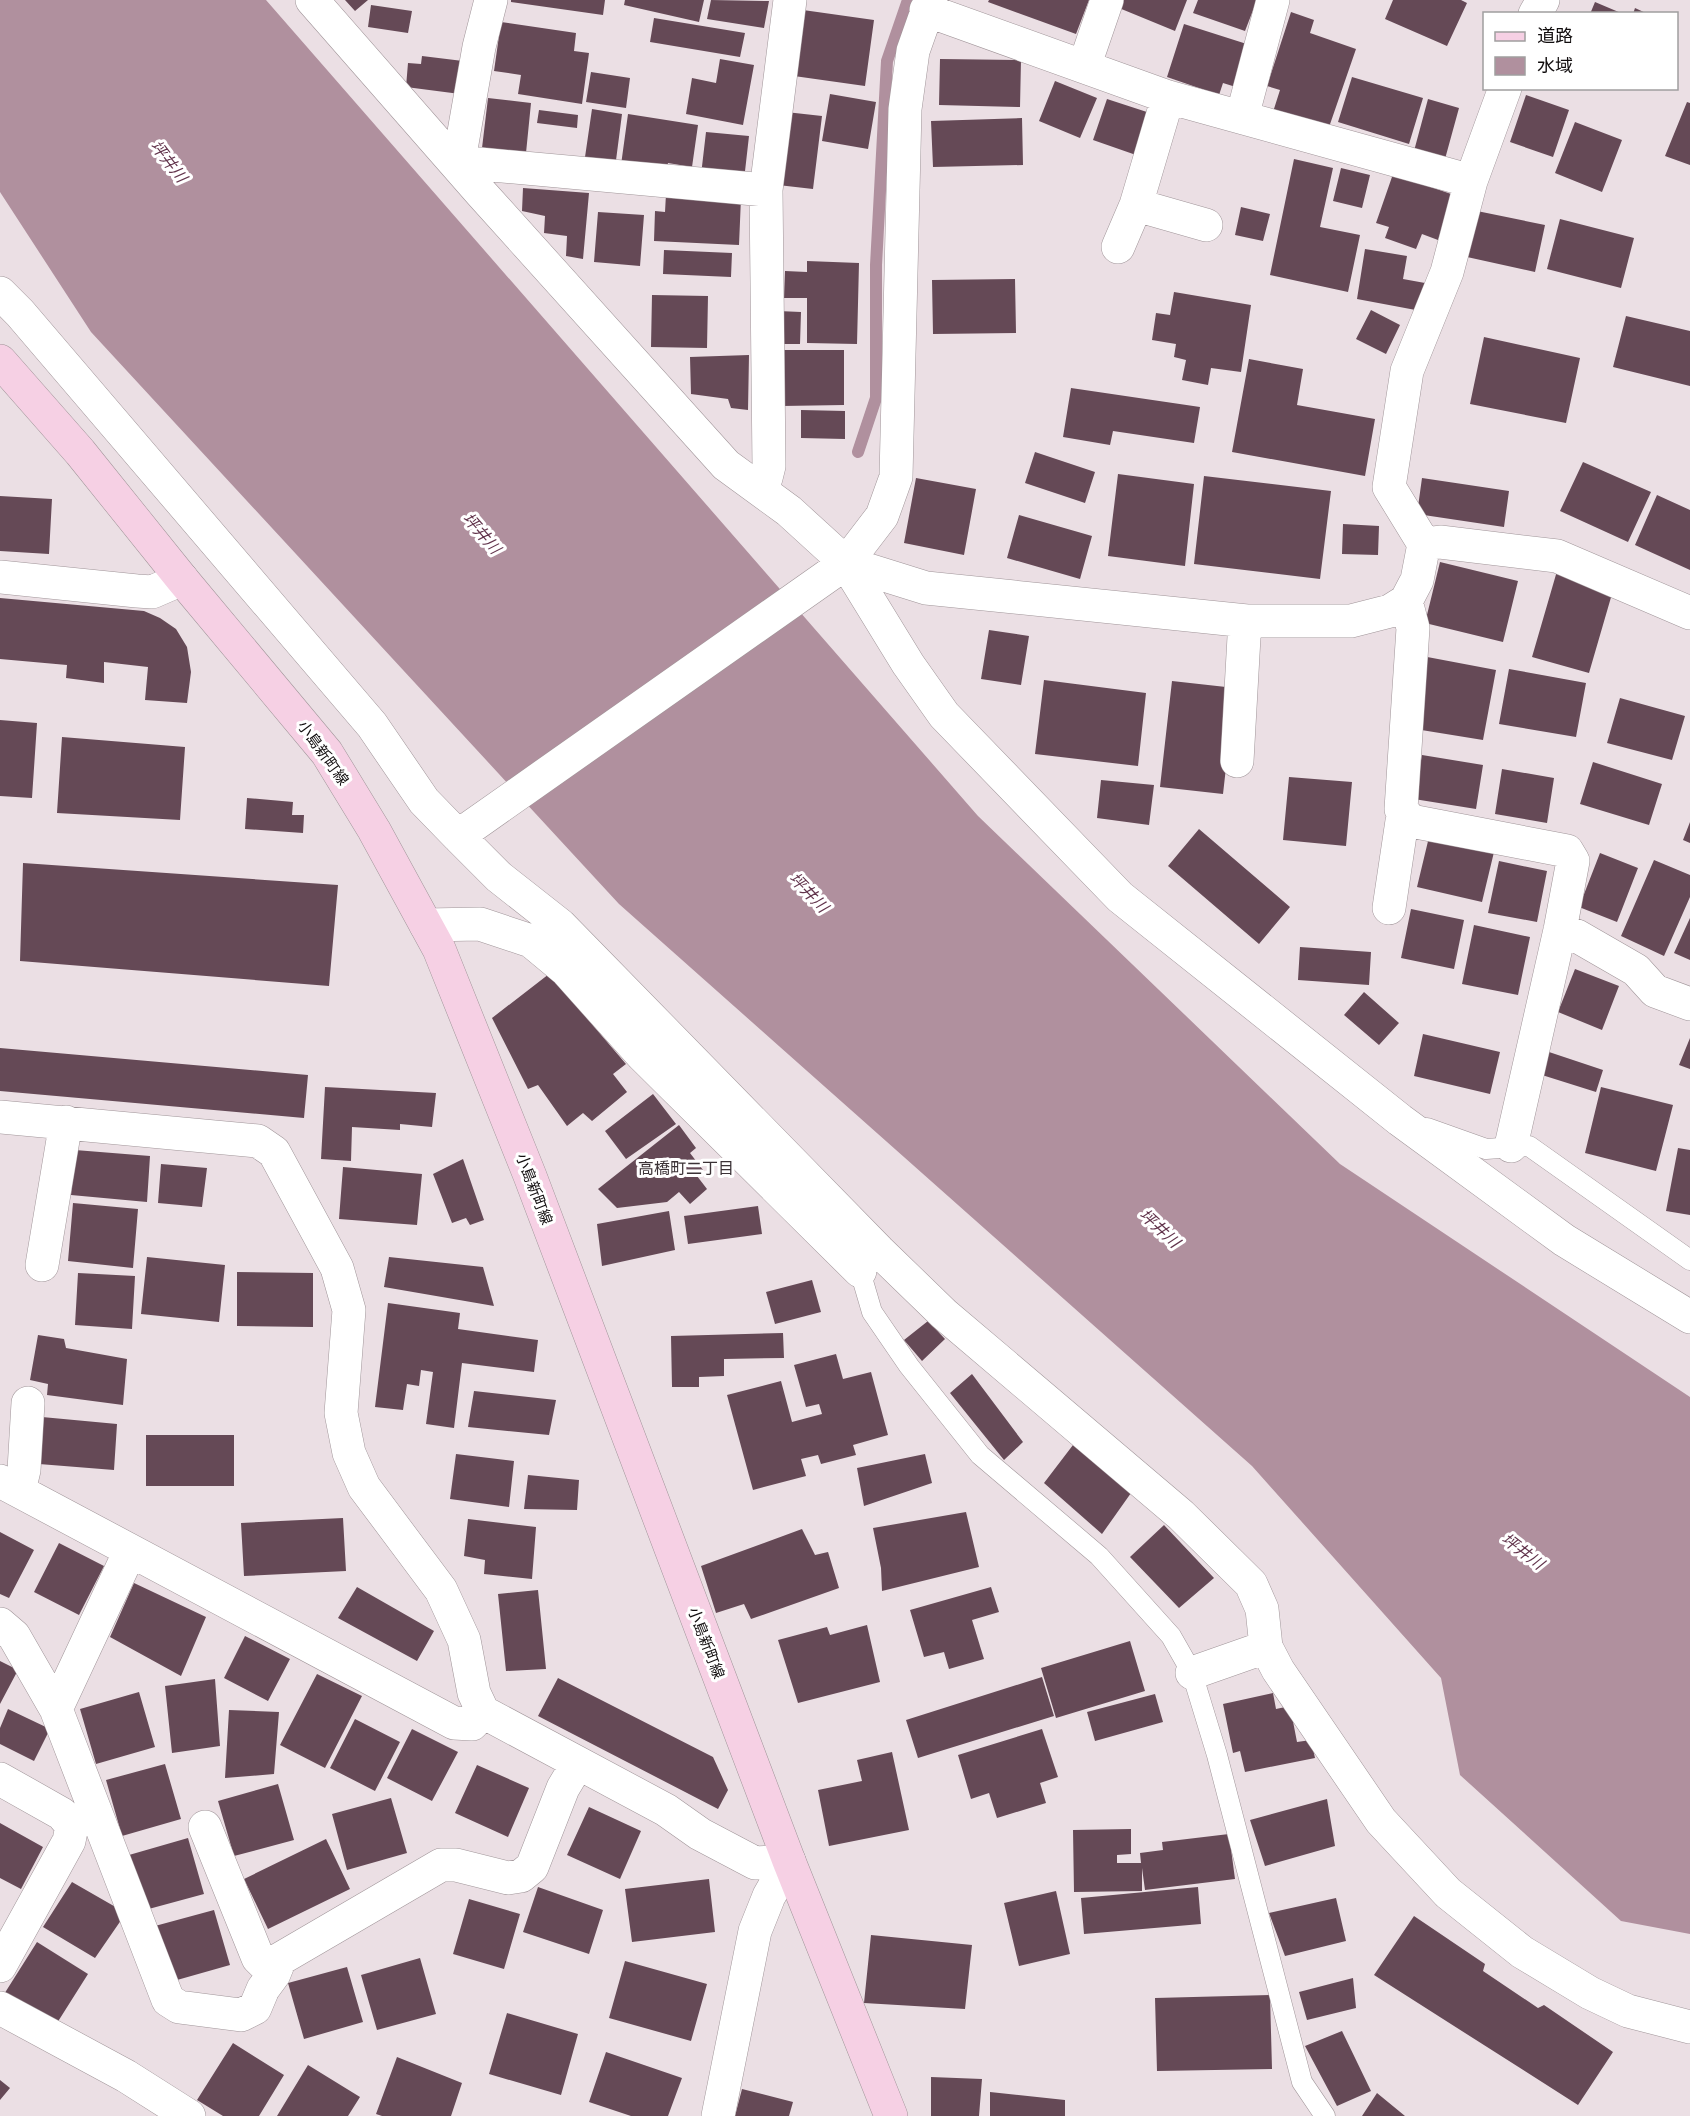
<svg xmlns="http://www.w3.org/2000/svg" width="1690" height="2116" font-family="Helvetica,'Noto Sans JP',sans-serif">
<rect width="100%" height="100%" fill="#ebdfe4"/>
<!-- water -->
<path fill="#b0909e" d="M0,0H266L978,816L1340,1164L1690,1397V1934L1621,1921L1460,1775L1441,1678L1252,1466L619,904L91,332L0,192Z"/>
<g fill="none" stroke-linecap="round" stroke-linejoin="round">
<!-- stream -->
<path stroke="#b0909e" stroke-width="12" d="M858,452L876,398V265L887,61L908,0"/>
</g>
<!-- building -->
<path fill="#654956" d="M345,0H368L355,11Z
M511,0H605L603,15L511,2Z
M625,0H704L699,22L624,5Z
M711,0L769,1L764,28L707,19Z
M989,0H1089L1076,34L988,2Z
M1122,0H1187L1175,31L1119,8Z
M1198,0H1257L1245,31L1193,13Z
M1393,0H1461L1467,3L1447,46L1385,19Z
M1595,2L1621,13V14H1590Z
M371,5L412,11L408,33L368,27Z
M1635,8L1648,14H1633Z
M803,10L874,20L865,86L794,76Z
M1291,12L1314,20L1310,33L1356,49L1328,130L1273,112L1280,90L1267,86Z
M654,18L745,33L740,57L650,42Z
M501,22L576,33L574,51L589,53L582,104L518,94L521,75L494,71Z
M1184,24L1253,46L1239,88L1223,83L1219,95L1167,77Z
M422,56L463,61L460,94L406,87L408,63L421,64Z
M720,59L754,65L743,125L686,114L692,78L716,83Z
M940,59L1021,60L1020,107L939,105Z
M591,72L630,78L626,108L586,102Z
M1352,77L1423,98L1409,144L1338,122Z
M1055,81L1097,98L1080,138L1039,121Z
M830,94L876,102L868,149L822,141Z
M1526,95L1569,110L1553,157L1510,142Z
M488,98L531,103L526,153L482,148Z
M1107,99L1150,113L1136,155L1093,140Z
M1428,99L1459,108L1445,159L1414,151Z
M1687,102L1690,103V165L1665,156Z
M592,109L622,114L615,168L584,164Z
M539,110L578,115L577,128L537,123Z
M786,112L822,116L813,189L778,185Z
M628,114L698,125L692,167L668,163L666,172L621,165Z
M1022,118L1023,165L933,167L931,121Z
M1575,122L1622,140L1602,192L1555,173Z
M706,132L749,136L744,180L701,175Z
M1294,159L1333,168L1320,227L1360,235L1348,292L1270,275Z
M1341,168L1370,175L1362,208L1333,201Z
M1393,174L1454,195L1438,240L1422,234L1416,249L1385,238L1389,227L1376,223Z
M523,188L589,193L583,259L566,256L567,236L544,233L545,216L522,211Z
M666,194L741,198L739,245L654,241L655,211L665,212Z
M1241,207L1270,214L1263,241L1235,235Z
M1477,211L1545,225L1535,272L1467,257Z
M598,212L644,215L640,266L594,262Z
M1560,219L1634,238L1621,288L1547,269Z
M1365,249L1407,256L1403,279L1425,283L1421,311L1357,299Z
M664,250L732,253L731,277L663,274Z
M807,261L859,263L857,344L807,343V298H784L785,271L807,272Z
M1015,279L1016,333L933,334L932,280Z
M1174,292L1251,305L1241,372L1211,368L1208,385L1182,380L1186,360L1174,357L1176,344L1152,340L1156,313L1170,315Z
M652,295L708,296L707,348L651,347Z
M1371,310L1400,325L1386,354L1356,339Z
M778,311L801,312L800,344H778Z
M1626,316L1690,331V386L1613,367Z
M1484,337L1580,358L1566,423L1470,404Z
M781,350H844V405L782,406Z
M749,355L748,410L731,408L728,399L691,394L690,357Z
M1249,359L1303,369L1297,405L1375,419L1365,476L1232,452Z
M1071,388L1200,407L1194,443L1113,431L1110,445L1063,437Z
M801,410L845,411V439L801,438Z
M1035,452L1095,472L1085,503L1025,483Z
M1583,462L1651,492L1628,542L1560,511Z
M1118,474L1194,484L1185,566L1108,556Z
M1204,476L1331,491L1320,579L1194,564Z
M916,478L976,489L964,555L904,543Z
M1422,478L1509,491L1504,527L1417,514Z
M1657,495L1690,510V570L1635,545Z
M0,496L52,499L49,554L0,551Z
M1019,515L1092,536L1080,579L1007,558Z
M1343,524L1379,526L1378,555L1342,554Z
M1440,562L1518,581L1503,642L1425,623Z
M1557,571L1614,587L1589,673L1532,657Z
M0,598L144,611L160,618L176,629L187,647L191,672L187,703L145,700L148,667L104,662V683L66,678L67,665L0,659Z
M989,630L1029,636L1021,685L981,679Z
M1422,656L1496,670L1483,740L1409,728Z
M1509,669L1586,683L1576,737L1499,724Z
M1044,680L1146,693L1138,766L1035,754Z
M1172,681L1235,688L1223,794L1160,787Z
M1620,698L1685,716L1672,760L1607,743Z
M0,720L37,723L32,798L0,796Z
M62,737L185,747L180,820L57,813Z
M1422,755L1483,765L1476,809L1414,799Z
M1593,762L1662,784L1649,825L1580,804Z
M1502,769L1554,778L1547,823L1495,814Z
M1289,777L1352,782L1346,846L1283,840Z
M1101,780L1154,785L1149,825L1097,818Z
M247,798L293,802L292,815H304L303,833L245,829Z
M1690,822V843L1683,840Z
M1199,829L1290,907L1259,944L1168,866Z
M1429,837L1494,852L1482,902L1417,887Z
M1600,853L1638,868L1617,922L1579,907Z
M1654,860L1690,875V897L1664,956L1621,936Z
M1499,861L1547,871L1537,922L1488,913Z
M23,863L338,885L329,986L20,961Z
M1411,909L1464,920L1454,969L1401,958Z
M1690,918V960L1674,953Z
M1474,925L1530,937L1518,995L1462,984Z
M1300,947L1371,952L1369,985L1298,980Z
M1575,969L1619,986L1602,1030L1558,1012Z
M549,974L626,1064L613,1074L627,1092L592,1121L583,1113L567,1126L538,1085L528,1089L492,1018Z
M1364,992L1399,1023L1379,1045L1344,1015Z
M1423,1034L1500,1052L1490,1094L1414,1076Z
M1690,1038V1069L1679,1065Z
M0,1048L308,1075L304,1118L0,1091Z
M1549,1052L1603,1070L1596,1092L1542,1075Z
M325,1087L436,1093L432,1127L400,1124V1130L352,1127L351,1161L321,1159Z
M1601,1087L1673,1105L1656,1171L1585,1153Z
M653,1094L676,1124L626,1159L605,1131Z
M679,1125L696,1148L690,1153L703,1170L697,1176L707,1189L690,1204L679,1192L667,1202L617,1208L598,1189Z
M1678,1148L1690,1150V1215L1666,1211Z
M75,1150L150,1156L147,1202L71,1195Z
M463,1159L484,1220L470,1225L466,1218L452,1223L433,1174Z
M161,1164L207,1168L202,1207L158,1203Z
M343,1167L422,1174L417,1225L339,1219Z
M73,1203L138,1209L133,1268L68,1261Z
M758,1206L762,1234L688,1244L684,1216Z
M669,1211L675,1250L602,1266L597,1224Z
M147,1257L225,1265L219,1322L141,1314Z
M389,1257L483,1267L494,1306L384,1287Z
M237,1272L313,1273V1327L237,1326Z
M78,1273L135,1276L132,1329L75,1325Z
M812,1280L821,1312L775,1324L766,1292Z
M388,1303L460,1313L458,1329L538,1340L534,1372L462,1363L454,1428L426,1424L433,1372L421,1370L419,1386L407,1384L403,1410L375,1407Z
M928,1321L945,1339L922,1361L904,1340Z
M783,1333L784,1358L724,1359V1376L699,1377V1387H672L671,1336Z
M38,1335L64,1339L66,1348L127,1359L123,1405L47,1395L48,1384L30,1380Z
M836,1354L843,1379L871,1372L888,1435L853,1445L856,1455L821,1464L818,1455L801,1459L806,1476L753,1490L727,1395L781,1381L792,1422L822,1414L819,1404L806,1407L794,1365Z
M972,1374L1023,1442L1004,1460L950,1393Z
M474,1391L556,1400L549,1435L468,1427Z
M42,1417L117,1424L114,1470L39,1464Z
M146,1435H234V1486H146Z
M1073,1445L1131,1493L1102,1534L1044,1483Z
M456,1454L514,1461L509,1507L450,1499Z
M925,1454L932,1483L864,1506L857,1468Z
M528,1475L579,1480L577,1510L524,1509Z
M966,1512L979,1567L882,1591L881,1568L873,1528Z
M343,1518L346,1571L244,1576L241,1523Z
M468,1519L536,1527L532,1579L484,1574L485,1560L464,1556Z
M1164,1525L1214,1578L1179,1608L1130,1557Z
M802,1529L815,1555L828,1552L839,1588L751,1619L744,1604L716,1613L701,1566Z
M0,1532L34,1550L9,1598L0,1594Z
M59,1543L104,1566L79,1615L34,1592Z
M134,1583L206,1617L181,1676L110,1637Z
M357,1587L434,1631L417,1661L338,1618Z
M991,1587L999,1612L972,1620L984,1659L949,1669L944,1652L924,1657L910,1610Z
M538,1590L546,1669L506,1671L498,1594Z
M867,1625L880,1682L798,1703L778,1640L827,1627L830,1635Z
M245,1636L290,1659L268,1701L224,1678Z
M1130,1641L1145,1691L1056,1718L1041,1668Z
M0,1661L18,1670L0,1704Z
M317,1674L362,1696L325,1768L280,1745Z
M1042,1677L1054,1716L918,1758L906,1720Z
M558,1678L713,1757L728,1790L718,1809L538,1716Z
M215,1679L220,1746L172,1753L165,1686Z
M139,1692L155,1747L96,1764L80,1709Z
M1273,1693L1276,1709L1290,1706L1297,1742L1311,1740L1315,1758L1245,1772L1240,1751L1233,1753L1223,1704Z
M1155,1694L1163,1722L1095,1741L1087,1712Z
M8,1709L50,1729L34,1761L0,1744V1728Z
M229,1710L279,1712L274,1774L225,1778Z
M355,1719L400,1742L375,1791L330,1768Z
M412,1729L458,1752L432,1801L387,1778Z
M1042,1729L1058,1777L1040,1783L1046,1803L997,1818L989,1793L971,1799L958,1755Z
M892,1752L909,1830L829,1846L818,1790L862,1781L857,1760Z
M165,1764L181,1819L122,1836L106,1780Z
M477,1765L529,1788L508,1837L455,1813Z
M278,1784L294,1840L234,1856L218,1801Z
M391,1798L407,1853L347,1870L332,1814Z
M1327,1799L1335,1846L1265,1866L1250,1820Z
M589,1807L641,1831L620,1879L567,1855Z
M0,1823L43,1847L21,1889L0,1878Z
M1131,1829V1854L1117,1855V1863H1141L1140,1853L1163,1850L1162,1842L1229,1834L1235,1879L1145,1890L1142,1868V1891L1074,1892L1073,1830Z
M188,1838L204,1894L145,1910L129,1855Z
M326,1839L350,1889L268,1929L244,1879Z
M709,1879L715,1932L632,1942L625,1889Z
M72,1882L126,1913L95,1958L43,1927Z
M538,1887L603,1910L589,1954L523,1932Z
M1198,1887L1201,1924L1084,1934L1081,1898Z
M1056,1891L1070,1954L1019,1966L1004,1903Z
M1336,1898L1346,1941L1285,1956L1269,1913Z
M469,1899L520,1914L504,1969L453,1954Z
M214,1910L230,1965L170,1982L155,1926Z
M1414,1916L1485,1964L1483,1971L1538,2008L1544,2005L1613,2052L1578,2105L1374,1975Z
M871,1935L972,1945L965,2009L864,2003Z
M37,1942L88,1974L52,2031L1,1999Z
M420,1958L436,2014L377,2030L361,1975Z
M625,1961L707,1984L691,2041L609,2018Z
M347,1967L363,2022L304,2039L288,1983Z
M1353,1978L1356,2008L1307,2020L1299,1992Z
M1270,1995L1272,2069L1157,2071L1155,1998Z
M507,2013L578,2034L561,2095L489,2074Z
M1342,2031L1371,2091L1337,2106L1305,2046Z
M233,2043L284,2075L259,2116H223L197,2100Z
M606,2052L682,2078L668,2116H631L589,2102Z
M397,2057L462,2083L451,2116H382L376,2114Z
M308,2065L360,2097L348,2116H277Z
M931,2077L982,2079L979,2116H931Z
M0,2080L10,2088L0,2100Z
M742,2089L793,2102L789,2116H735Z
M990,2092L1065,2100V2116H990Z
M1377,2093L1405,2116H1362Z"/>
<g fill="none" stroke-linecap="round" stroke-linejoin="round">
<!-- service casing -->
<g stroke="#a09599" stroke-width="21">
<path id="service" d="M1427,1128L1486,1149L1529,1146L1690,1260
M860,1271L872,1312L909,1366L980,1455L1099,1556L1171,1636L1192,1673L1217,1755L1302,2082L1325,2116"/>
</g>
<!-- minor casing -->
<g stroke="#a09599" stroke-width="34">
<path id="minor" d="M312,0L481,193L726,465L789,511L846,563L908,664L944,715L1120,897L1400,1120L1564,1240L1690,1317
M926,10L1168,97L1471,181
M1535,14L1543,0
M1084,67L1107,0
M1505,88L1471,181L1447,272L1407,371L1389,487L1424,544L1417,580L1406,601L1413,628L1401,809L1411,821L1567,851L1573,861L1560,930L1511,1146
M1242,117L1273,0
M458,166L480,164L766,190
M458,166L479,47L491,0
M1136,205L1206,225
M1118,247L1136,205L1168,97
M0,293L20,313L372,725L424,801L458,836L499,877L560,925L879,1251L944,1314L1181,1515L1251,1584L1262,1609L1266,1647L1278,1670L1381,1821L1448,1893L1522,1952L1590,1993L1628,2011L1690,2027
M759,488L766,478L769,466L766,190L790,0
M1424,544L1440,542L1557,556L1690,613
M846,563L926,588L1247,621H1351L1390,611L1406,601
M0,577L137,591L152,592L182,579
M1237,761L1244,637L1247,621
M458,836L846,563L882,516L896,477L905,109L913,51L931,0
M1389,908L1402,821L1406,816
M426,925L480,924L531,941L566,970L642,1055L860,1271
M1560,930L1577,936L1636,970L1655,991L1690,1004
M0,1117L258,1141L274,1152L337,1268L349,1310L341,1413L349,1453L364,1487L441,1590L464,1640L474,1693L483,1712L666,1810L700,1834L755,1863L789,1861
M42,1265L66,1122
M0,1481L454,1723L472,1724L483,1712
M19,1491L24,1470L28,1403
M0,1624L14,1636L56,1709L168,2000L179,2007L241,2015L255,2008L263,1989L274,1974L280,1959L441,1865H456L508,1878L521,1876L532,1867L563,1788L578,1763
M1192,1673L1266,1647
M56,1709L130,1551
M0,1779L62,1814L72,1826L69,1841L0,1966
M205,1827L258,1958L274,1974
M0,2008L126,2076L189,2116
M718,2116L755,1931L769,1896L789,1861"/>
</g>
<!-- secondary casing -->
<g stroke="#a09599" stroke-width="34">
<path id="secondary" d="M0,361L80,452L182,579L327,753L374,830L439,949L530,1176L789,1861L891,2116"/>
</g>
<!-- service -->
<use href="#service" stroke="#fff" stroke-width="20"/>
<!-- minor -->
<use href="#minor" stroke="#fff" stroke-width="33"/>
<!-- secondary -->
<use href="#secondary" stroke="#f6d0e4" stroke-width="33"/>
</g>
<g text-anchor="middle" stroke-width="6" stroke-linejoin="round" paint-order="stroke">
<!-- street labels -->
<g font-size="15" fill="#110d0e" stroke="#fff">
<text transform="translate(323 753) rotate(54)" y="5">小島新町線</text>
<text transform="translate(534 1189) rotate(69)" y="5">小島新町線</text>
<text transform="translate(706 1643) rotate(69)" y="5">小島新町線</text>
</g>
<!-- water labels -->
<g font-size="16" font-style="italic" fill="#62344c" stroke="#fff">
<text transform="translate(169 161) rotate(52)" y="6">坪井川</text>
<text transform="translate(482 533) rotate(49)" y="6">坪井川</text>
<text transform="translate(809 892) rotate(46)" y="6">坪井川</text>
<text transform="translate(1160 1228) rotate(43)" y="6">坪井川</text>
<text transform="translate(1523 1551) rotate(37)" y="6">坪井川</text>
</g>
<!-- neighbourhood labels -->
<g font-size="16" fill="#3b3236" stroke="#fff">
<text x="686" y="1174">高橋町二丁目</text>
</g>
</g>
<!-- legend -->
<rect x="1483" y="12" width="195" height="78" fill="#ffffff" stroke="#a09e9f" stroke-width="1.5"/>
<rect x="1495" y="32" width="30" height="9" fill="#f6d0e4" stroke="#a09e9f" stroke-width="1.5"/>
<text x="1537" y="42" font-size="18" fill="#110d0e">道路</text>
<rect x="1495" y="57" width="30" height="18" fill="#b0909e" stroke="#a09e9f" stroke-width="1.5"/>
<text x="1537" y="72" font-size="18" fill="#110d0e">水域</text>
</svg>
